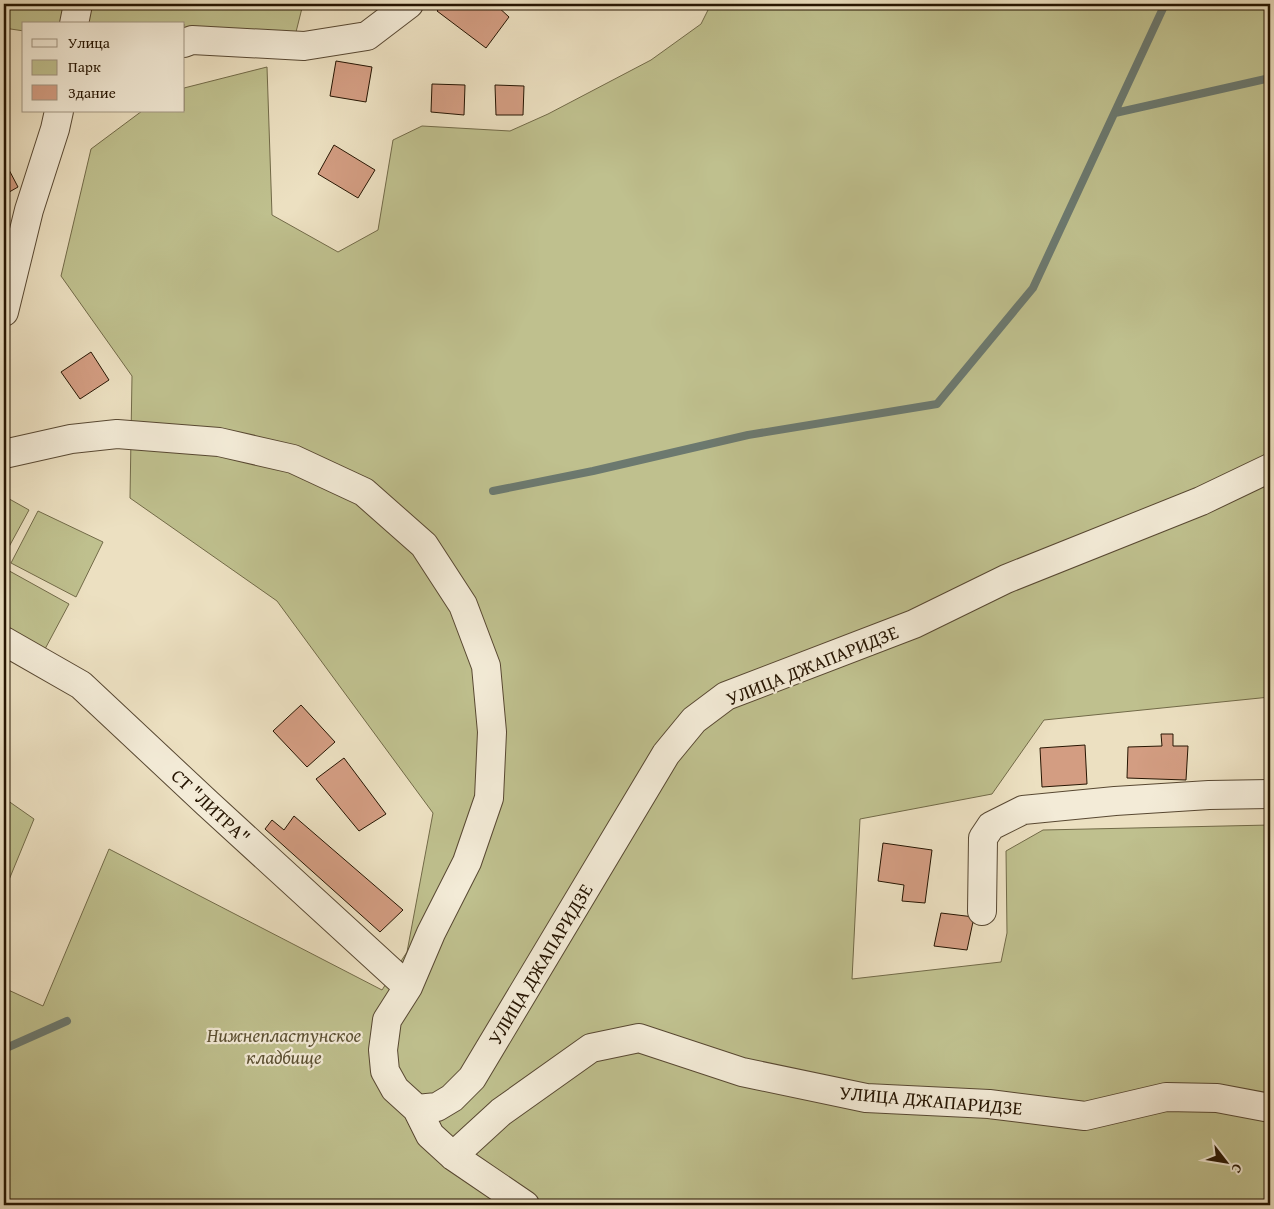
<svg xmlns="http://www.w3.org/2000/svg" width="1274" height="1209" font-family="'Gentium Book Plus',serif">
<rect width="100%" height="100%" fill="#ece0c1"/>
<filter id="stains"><feTurbulence type="fractalNoise" baseFrequency=".004" numOctaves="4"/><feColorMatrix values="0 0 0 0 .2 0 0 0 0 .09 0 0 0 0 .02 0 0 0 .5 -.17"/></filter>
<radialGradient id="worn" r=".72"><stop offset=".6" stop-color="#630" stop-opacity="0"/><stop offset="1" stop-color="#630" stop-opacity=".3"/></radialGradient>
<!-- green -->
<path fill="#bfc08e" stroke="#726a48" d="M4,4H67L62,24H24V31L4,28Z
M91,4H208L217,6L218,4H303L294,40L184,35V24H88Z
M711,4H1270V697L1044,720L992,794L860,819L852,979L1001,962L1007,933L1006,851L1043,830L1270,825V1205H4V988L43,1006L109,849L382,990L407,952L433,813L277,601L130,498L132,376L61,276L91,149L142,111H184V88L267,67L272,215L338,252L378,230L393,140L422,126L510,131L548,114L651,60L701,24Z
M4,496L29,510L4,556Z
M38,511L103,542L76,597L11,563Z
M4,568L69,604L45,649L4,626Z
M4,798L34,819L4,892Z"/>
<g fill="none" stroke-linecap="round" stroke-linejoin="round">
<!-- stream -->
<path stroke="#6c796f" stroke-width="8" d="M1115,113L1270,78
M493,491L593,471L748,435L937,404L1033,288L1165,4
M4,1049L67,1021"/>
</g>
<!-- building -->
<path fill="#d39d82" stroke="#261502" d="M443,4H497L496,5L509,17L486,48L437,11Z
M336,61L372,67L366,102L330,96Z
M432,84L465,85L464,115L431,112Z
M495,85L524,86L523,115H496Z
M334,145L375,170L358,198L318,174Z
M7,166L18,187L4,195V168Z
M91,352L109,380L80,399L61,372Z
M301,705L335,742L307,767L273,731Z
M1161,734H1173V746H1188L1186,780L1127,778L1128,747L1162,746Z
M1085,745L1087,784L1042,787L1040,748Z
M344,758L386,814L359,831L316,779Z
M294,816L403,910L380,932L265,829L272,820L284,830Z
M883,843L932,850L925,903L902,901L904,885L878,881Z
M941,913L974,917L967,950L934,946Z"/>
<g fill="none" stroke-linecap="round" stroke-linejoin="round">
<!-- minor casing -->
<g stroke="#584832" stroke-width="30">
<path id="minor" d="M74,24L78,4
M184,43L192,40L304,46L367,36L409,4
M4,312L29,210L55,129L59,111
M4,454L71,439L117,434L219,442L293,459L364,492L424,545L463,605L486,666L492,732L489,798L467,862L431,933L408,987L387,1020L383,1050L385,1071L395,1089L417,1109L430,1135L453,1156L525,1205
M4,641L81,685L207,803L408,987
M982,911L983,838L991,826L1023,810L1115,801L1209,795L1270,794
M417,1109L437,1107L452,1098L472,1078L666,754L694,720L726,696L914,624L1006,579L1201,501L1270,468
M453,1156L501,1112L591,1048L639,1038L742,1072L866,1098L989,1104L1085,1116L1166,1097L1217,1098L1270,1108"/>
</g>
<!-- minor -->
<use href="#minor" stroke="#f3ebd7" stroke-width="28"/>
</g>
<g text-anchor="middle" stroke-width="4.5" stroke-linejoin="round" paint-order="stroke">
<!-- street labels -->
<g font-size="19" fill="#261502" stroke="#f3ebd7">
<text transform="translate(812 665) rotate(-22)" y="7">УЛИЦА ДЖАПАРИДЗЕ</text>
<text transform="translate(211 806) rotate(43)" y="7">СТ "ЛИТРА"</text>
<text transform="translate(540 964) rotate(-59)" y="7">УЛИЦА ДЖАПАРИДЗЕ</text>
<text transform="translate(931 1100) rotate(5)" y="7">УЛИЦА ДЖАПАРИДЗЕ</text>
</g>
<!-- park labels -->
<g font-size="19" font-style="italic" fill="#5c5133" stroke="#f3ebd7">
<text x="284" y="1042">Нижнепластунское<tspan x="284" dy="22">кладбище</tspan></text>
</g>
</g>
<!-- margin -->
<rect width="1274" height="1209" fill="none" stroke="#ece0c1" stroke-width="20"/>
<rect x="5" y="5" width="1264" height="1199" fill="none" stroke="#261502" stroke-width="2.5"/>
<rect x="10" y="10" width="1254" height="1189" fill="none" stroke="#261502"/>
<!-- legend -->
<rect x="22" y="22" width="162" height="90" fill="#f3ebd7" stroke="#a19582"/>
<rect x="32" y="39" width="25" height="8" fill="#f3ebd7" stroke="#a19582"/>
<text x="68" y="48" font-size="15" fill="#261502">Улица</text>
<rect x="32" y="60" width="25" height="15" fill="#bfc08e" stroke="#a19582"/>
<text x="68" y="72" font-size="15" fill="#261502">Парк</text>
<rect x="32" y="85" width="25" height="15" fill="#d39d82" stroke="#a19582"/>
<text x="68" y="98" font-size="15" fill="#261502">Здание</text>
<!-- north arrow -->
<g transform="translate(1226 1162) rotate(121)" stroke="#f3ebd7" stroke-width="4" paint-order="stroke">
<path d="M0-4L9 19L0 12L-9 19Z" fill="#261502"/>
<text y="-8" font-size="14" font-weight="bold" text-anchor="middle" fill="#261502">С</text>
</g>
<rect width="100%" height="100%" filter="url(#stains)"/>
<rect width="100%" height="100%" fill="url(#worn)"/>
</svg>
